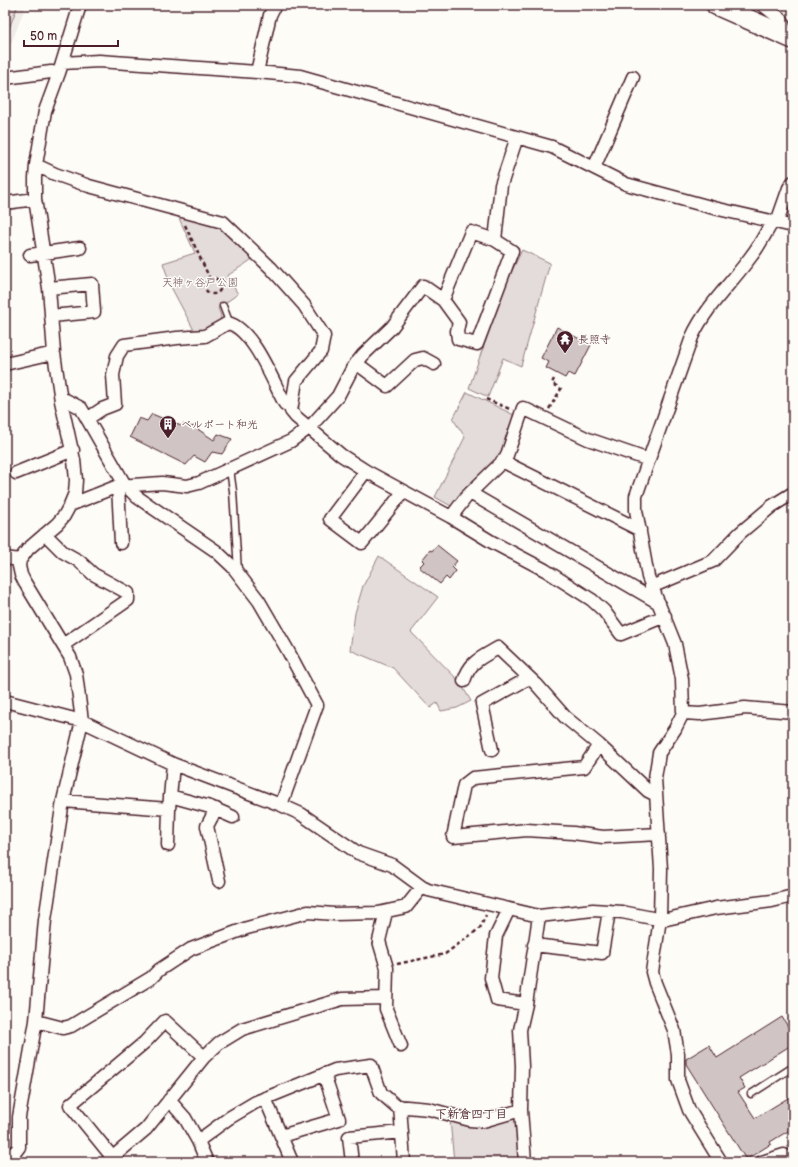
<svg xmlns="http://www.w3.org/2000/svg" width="798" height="1167" font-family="'Balsamiq Sans','Klee One',sans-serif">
<rect width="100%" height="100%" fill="#fdfcf7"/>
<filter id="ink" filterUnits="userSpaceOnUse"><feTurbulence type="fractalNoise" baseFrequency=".025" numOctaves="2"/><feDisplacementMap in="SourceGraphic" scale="8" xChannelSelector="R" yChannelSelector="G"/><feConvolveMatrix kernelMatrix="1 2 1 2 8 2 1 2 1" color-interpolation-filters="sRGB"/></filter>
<g filter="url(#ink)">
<!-- built -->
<path fill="#f0ece8" d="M5,5H26L11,44L5,47Z"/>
<!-- green -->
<path fill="#e3dcda" stroke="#967e82" d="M5,5H18L5,39Z
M178,216L219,225L254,258L227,276L238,294L218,308L221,316L220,321L202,331L195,332L171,287L163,263L195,253Z
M522,250L550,263L521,366L503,358L488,397L469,388L504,287Z
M467,392L514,415L500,455L464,491L453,505L451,506L435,497L465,437L453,419Z
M379,556L438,597L411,632L459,681L471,701L457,708L441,711L437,703L430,708L393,668L350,650L355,613L363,586Z
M511,1118L518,1120L521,1162H454L450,1120Z"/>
<!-- building -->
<path fill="#d0c5c4" stroke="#4a1f2b" d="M557,327L591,345L575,376L568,373L565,378L546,368L549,362L541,358Z
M152,414L181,426L183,424L192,427L193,426L214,440L218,434L232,439L222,454L212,452L205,462L194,456L186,465L130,437L139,418L147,421Z
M437,545L457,561L452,567L456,571L449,580L446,577L440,584L419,567L424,562L422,560L430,550L432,551Z
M782,1017L793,1035V1044L739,1078L745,1088L738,1092L755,1118L793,1095V1128L770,1142L771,1144L747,1159L746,1157L745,1158L686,1064V1059L709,1045L717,1058Z"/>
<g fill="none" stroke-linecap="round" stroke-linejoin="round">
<!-- service casing -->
<g stroke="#4a1f2b" stroke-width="9">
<path id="service" d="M223,306L228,319V323
M230,469L233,491L238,571
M751,1094L793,1067"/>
</g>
<!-- minor casing -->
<g stroke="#4a1f2b" stroke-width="15">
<path id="minor" d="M763,5L782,20L787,36
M62,63L99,61L257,72L300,76L552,147L626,184L714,208L793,226
M257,72L270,15L275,5
M5,78L51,72L59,73
M36,165L55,174L89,186L223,222L271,268L304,305L324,336L321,351L296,381L291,411L296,417L341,455L366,471L451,517L492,542L545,570L592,600L604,611L621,634L665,616
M594,168L633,77
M5,203L35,199
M777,222L789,188L793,182
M495,240L501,185L517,137
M30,255L80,248
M49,288L92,284L94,312L51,316
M356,363L387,386L415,360L423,358L434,364
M5,364L54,353
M61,401L66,400L81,408L125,485L137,497L216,551L233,567L259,601L287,649L317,705L281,805
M87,419L102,409L115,404L113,375L117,356L124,345L177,338L205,336L228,323C253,329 273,382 285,404L291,407
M502,461L640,530
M366,471L330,519L362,543L404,491
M16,473L73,450
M118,486L121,543
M470,493L659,603
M70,505L118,486L162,483L187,486L199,483L291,441L309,428L338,396L352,369L363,355L392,327L423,286L443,300L459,322L457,331L458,339L477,344L512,251L495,240L471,232L443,300
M451,517L467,496L506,458L523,408L588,439L649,460
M45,534L63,552L79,561L93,574L128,593V600L63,645
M5,558L20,560
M651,587L713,561L740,533L772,506L793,493
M464,681C470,661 481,658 498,648L537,685L565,717L599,745L648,791L656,795
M5,701L82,721L173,764L281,805L301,814L358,853L392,865L422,887L428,890L539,916L593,910L622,912L652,918L667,919L716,908L772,901L793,896
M683,713L700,714L745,708L793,712
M599,745L584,767L473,778L464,785L453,837L527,830L573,833L603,837L659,834
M492,750L482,704L529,678
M170,796L210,807L233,817
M63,801L169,809
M216,809L207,826L219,881
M168,845L169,809L173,764
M509,909L496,936L491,978L497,1000L526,1004
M386,912L379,941L387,968L386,1009L401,1046
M534,945L602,953L609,911
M36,1021L63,1028L71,1026L151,978L159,970L191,949L247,928L308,912L334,914L378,913L406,907L422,887
M265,1098L292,1162
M169,1100L185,1118L198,1141L207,1162
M400,1106L404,1162
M281,1136L339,1119L324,1074
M198,1141L229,1118L256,1102L335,1070L371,1065L381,1093L396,1106L429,1109L470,1120L483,1121L521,1110
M113,1158L70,1105L145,1042L165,1021L204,1057
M5,1159L16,1151L19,1147V1117L36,1021L45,920L63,801L82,721L76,674L70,657L25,583L21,575L19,566L20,560L28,549L57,524L64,516L70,505L75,493L76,480L74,460L61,401L54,353L49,288L35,199V178L36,165L45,111L59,73L80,5
M107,1162L146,1129L204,1057L219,1043L242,1029L342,999L386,998
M352,1162L349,1137L402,1132
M525,1162L521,1110L522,1066L520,1030L526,1004L539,916
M721,1162L689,1110L678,1080V1054L674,1030L655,983L652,972L660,919L661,869L655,778L659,753L675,729L683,713L682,679L675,644L648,577L636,510V496L692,337C706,306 732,283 752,255C760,245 766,232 773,221
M762,1162L784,1155L793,1160"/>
</g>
<!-- primary casing -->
<g stroke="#4a1f2b" stroke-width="22">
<path id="primary" d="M716,5L793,39"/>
</g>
<!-- path -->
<path stroke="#4a1f2b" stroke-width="2.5" stroke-dasharray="4 3" stroke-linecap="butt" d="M185,225L210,279
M205 286a8 8 0 1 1 16 0a8 8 0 1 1-16 0Z
M486,399L512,410
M549,409L561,389L552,383L554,379
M397,964L445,954L480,928L486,915"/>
<!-- service -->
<use href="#service" stroke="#fdfcf7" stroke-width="6"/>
<!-- minor -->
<use href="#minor" stroke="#fdfcf7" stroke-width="12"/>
<!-- primary -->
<use href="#primary" stroke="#fdfcf7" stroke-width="19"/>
</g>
</g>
<!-- icons -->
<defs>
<g id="temple-pin" transform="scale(0.9)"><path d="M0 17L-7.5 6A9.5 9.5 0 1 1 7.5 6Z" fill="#4a1f2b" stroke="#fdfcf7"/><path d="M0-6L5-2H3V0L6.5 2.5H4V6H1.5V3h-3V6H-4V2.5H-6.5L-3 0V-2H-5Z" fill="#fff"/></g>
<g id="building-pin" transform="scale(0.9)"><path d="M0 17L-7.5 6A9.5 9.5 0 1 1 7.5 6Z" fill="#4a1f2b" stroke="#fdfcf7"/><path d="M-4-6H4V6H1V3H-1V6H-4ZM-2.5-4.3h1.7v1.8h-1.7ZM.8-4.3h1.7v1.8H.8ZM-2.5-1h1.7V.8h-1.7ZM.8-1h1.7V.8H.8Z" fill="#fff"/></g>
</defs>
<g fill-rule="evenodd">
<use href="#temple-pin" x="565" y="339"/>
<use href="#building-pin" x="168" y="424"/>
</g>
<g text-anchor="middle" stroke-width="3" stroke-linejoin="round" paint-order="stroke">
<!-- park labels -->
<g font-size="11" fill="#704e57" stroke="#fdfcf7">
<text x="200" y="286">天神ヶ谷戸公園</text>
</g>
<!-- poi labels -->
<g font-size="11" fill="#4a1f2b" stroke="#fdfcf7" text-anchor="start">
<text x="578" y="343">長照寺</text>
<text x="181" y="428">ベルポート和光</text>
</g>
<!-- neighbourhood labels -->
<g font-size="12" font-weight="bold" fill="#4a1f2b" stroke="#fdfcf7">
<text x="471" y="1118">下新倉四丁目</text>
</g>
</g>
<!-- margin -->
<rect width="798" height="1167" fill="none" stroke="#fdfcf7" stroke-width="20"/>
<rect x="10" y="10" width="778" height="1147" fill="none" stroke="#4a1f2b" stroke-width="1.5" filter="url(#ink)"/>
<!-- scale -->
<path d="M24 40v6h94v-6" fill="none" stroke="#4a1f2b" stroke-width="2"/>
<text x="30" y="40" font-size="12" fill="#4a1f2b" stroke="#fdfcf7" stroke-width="3" paint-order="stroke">50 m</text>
</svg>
